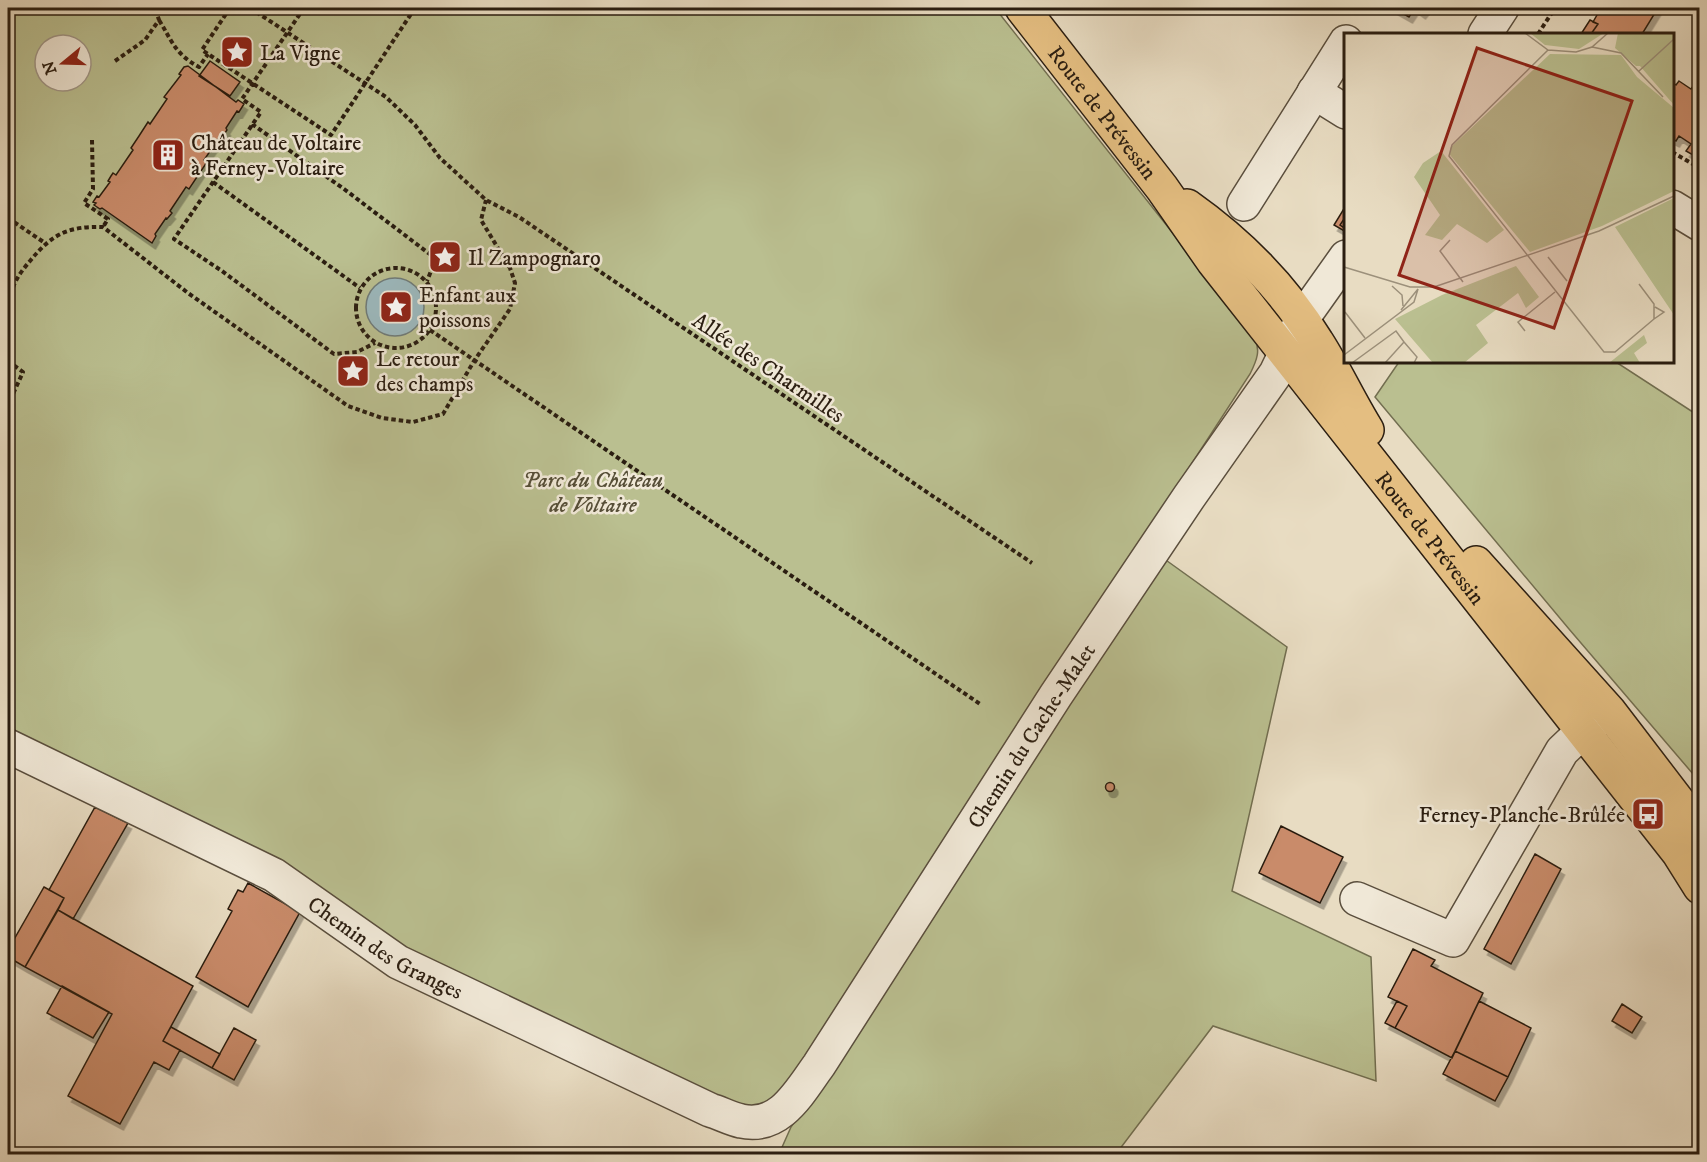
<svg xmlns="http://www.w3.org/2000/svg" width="1707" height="1162" font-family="'IM FELL DW Pica',serif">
<defs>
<filter id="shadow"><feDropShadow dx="3.5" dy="6" stdDeviation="0" flood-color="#0004"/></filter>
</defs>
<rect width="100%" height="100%" fill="#e8dcc2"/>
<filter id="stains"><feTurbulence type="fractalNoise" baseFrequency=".00333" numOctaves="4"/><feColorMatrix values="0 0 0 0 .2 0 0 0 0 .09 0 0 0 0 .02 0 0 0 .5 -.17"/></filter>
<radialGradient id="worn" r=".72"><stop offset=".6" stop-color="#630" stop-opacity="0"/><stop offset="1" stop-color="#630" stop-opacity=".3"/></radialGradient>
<!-- green -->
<path fill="#babf90" stroke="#726e50" stroke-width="1.5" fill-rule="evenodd" d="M8,8H995L1254,336C1261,350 1257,360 1250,374L782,1093L757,1107L737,1108L411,952L8,731ZM45,45H81V81H45Z
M1399,362H1616L1699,416V781L1569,629L1375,397Z
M1163,558L1287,647L1232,891L1371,957L1376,1081L1213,1026L1116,1154H779L791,1127Z"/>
<!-- water -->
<path fill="#9cb9be" stroke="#6f7b79" stroke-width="1.5" d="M366 307a29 29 0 1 1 58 0a29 29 0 1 1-58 0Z"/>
<!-- building -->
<path fill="#c98b6a" stroke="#2b1e11" stroke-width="1.5" filter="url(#shadow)" d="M1393,8H1426L1422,13L1415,8L1409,17Z
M1601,8H1658L1642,34H1644H1591L1598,24L1593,22Z
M1590,20L1598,24L1591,34H1581Z
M210,61L240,82L230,96L199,76Z
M188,66L236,102L238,100L244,104L239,112L237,111L226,128L227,130L223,136L221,135L204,160L207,162L189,189L186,187L170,211L172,213L167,219L166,218L155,234L156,236L152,243L102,208L100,209L94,205L96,203L93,202L97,196L99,197L110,182L108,181L111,176L113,173L116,175L133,150L131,148L139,136L148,122L150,124L167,99L164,97L181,75L179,74L184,67Z
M1679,81L1691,89L1694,85L1700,88V159L1686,151L1691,144L1679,136L1676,141L1672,139V82L1676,85Z
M1345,207L1346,216L1340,225L1346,229V232L1334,225Z
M1346,216V229L1340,225Z
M1105.5 787a4.5 4.5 0 1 1 9 0a4.5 4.5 0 1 1-9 0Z
M95,807L128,823L73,919L58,910L64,898L49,890Z
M1281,826L1343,857L1320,903L1259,873Z
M1535,854L1561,869L1511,964L1484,949Z
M248,883L300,912L248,1007L196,977L232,911L228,909L238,890L243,892Z
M44,887L64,898L25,967L8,957V950Z
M58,910L193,986L163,1041L180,1050L169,1070L154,1062L120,1124L68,1096L112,1014L25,967Z
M1413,949L1435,960L1431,966L1483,993L1452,1058L1395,1028L1407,1006L1388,997Z
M62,986L109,1012L93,1038L47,1013Z
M1397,1001L1407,1006L1395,1028L1385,1023Z
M1479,1001L1531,1028L1508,1077L1455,1051Z
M1622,1004L1642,1017L1632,1033L1612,1021Z
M171,1027L220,1054L212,1068L163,1041Z
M234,1028L256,1040L234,1080L212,1068Z
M1455,1051L1508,1077L1495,1101L1443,1074Z"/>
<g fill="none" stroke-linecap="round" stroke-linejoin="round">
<!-- minor casing -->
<g stroke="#5a4e3d" stroke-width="36">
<g id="minor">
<path d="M1485,34L1502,8"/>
<path d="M1314,92L1346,112"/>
<path d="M1244,204L1346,42"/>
<path d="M1672,207L1700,224"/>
<path id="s1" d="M8,746L274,875L398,962L710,1110C720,1113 731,1119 741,1121C780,1130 800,1091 819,1065L1056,695L1189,497L1276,373L1302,319L1346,257"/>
<path d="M1357,899L1453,940L1562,751L1583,731L1605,714"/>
</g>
</g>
<!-- major casing -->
<g stroke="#2b1e11" stroke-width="36">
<g id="major">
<path id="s2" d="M1022,8L1162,188L1213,261L1678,852L1700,887"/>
<path d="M1187,206C1238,242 1284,288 1317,342C1335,370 1349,401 1367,430"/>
<path d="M1476,563L1609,711L1700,830"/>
</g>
</g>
<!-- path -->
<path stroke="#2b1e11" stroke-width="4" stroke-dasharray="4.5 3" stroke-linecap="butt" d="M230,8L202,50L331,135L415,8
M250,8L386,97L415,125L440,158L486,200L519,217L1032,563
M304,8L242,99L261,112L174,239L222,271L334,354L357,352L375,343
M159,20C172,41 175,54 199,67L208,54
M1538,34L1555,8
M115,61L145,40L159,20L155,8
M252,124L344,189L431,255L433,266L427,281
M92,140L93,189L84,203L108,219L103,227
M1672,152L1700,168
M213,182L360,288
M8,218L45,243
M356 308a40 40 0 1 1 80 0a40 40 0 1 1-80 0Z
M8,317C10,307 10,295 14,285C17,277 24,268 30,261C52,234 68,226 103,227L188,293L348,406L382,418L413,422L443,414L474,361L510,309L515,283L510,268L481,220L486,200
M430,330L980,704
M8,361L23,372L8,405"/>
<!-- minor -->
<use href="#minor" stroke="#f0e8d7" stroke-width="33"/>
<!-- major -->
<use href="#major" stroke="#e4be81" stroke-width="33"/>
</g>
<!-- icons -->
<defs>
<g id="sight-square" transform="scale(1.725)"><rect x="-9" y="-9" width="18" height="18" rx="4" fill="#8f2418" stroke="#f0e8d7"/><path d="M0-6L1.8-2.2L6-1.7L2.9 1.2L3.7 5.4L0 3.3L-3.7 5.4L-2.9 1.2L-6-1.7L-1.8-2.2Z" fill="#fff"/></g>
<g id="building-square" transform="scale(1.725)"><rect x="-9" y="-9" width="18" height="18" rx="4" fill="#8f2418" stroke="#f0e8d7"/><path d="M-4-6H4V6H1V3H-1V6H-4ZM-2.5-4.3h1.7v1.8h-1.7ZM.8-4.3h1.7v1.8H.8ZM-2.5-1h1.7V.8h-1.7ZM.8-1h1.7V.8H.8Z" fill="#fff"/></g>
<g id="bus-square" transform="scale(1.725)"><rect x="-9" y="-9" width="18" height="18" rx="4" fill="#8f2418" stroke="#f0e8d7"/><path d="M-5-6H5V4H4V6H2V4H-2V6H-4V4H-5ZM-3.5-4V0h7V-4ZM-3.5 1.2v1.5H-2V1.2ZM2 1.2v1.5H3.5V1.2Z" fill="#fff"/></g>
</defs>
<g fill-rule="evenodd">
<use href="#sight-square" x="237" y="52"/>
<use href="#building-square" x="168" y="155"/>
<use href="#sight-square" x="445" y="257"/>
<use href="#sight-square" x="396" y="307"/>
<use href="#sight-square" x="353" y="371"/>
<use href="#bus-square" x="1648" y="814"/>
</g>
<g text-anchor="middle" stroke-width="5" stroke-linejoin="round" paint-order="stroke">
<!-- poi labels -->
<g font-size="22" fill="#2b1e11" stroke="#f0e8d7" text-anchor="start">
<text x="260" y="60">La Vigne</text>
<text x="191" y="150">Château de Voltaire<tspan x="191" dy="25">à Ferney-Voltaire</tspan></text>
<text x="468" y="265">Il Zampognaro</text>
<text x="419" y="302">Enfant aux<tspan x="419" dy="25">poissons</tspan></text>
<text x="376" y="366">Le retour<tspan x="376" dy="25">des champs</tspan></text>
<text x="1625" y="822" text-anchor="end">Ferney-Planche-Brûlée</text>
</g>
<!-- street labels -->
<g font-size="22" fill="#2b1e11" stroke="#f0e8d7">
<text dy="8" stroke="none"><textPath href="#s2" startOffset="132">Route de Prévessin</textPath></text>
<text transform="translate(769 367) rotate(34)" y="8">Allée des Charmilles</text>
<text dy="8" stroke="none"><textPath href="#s2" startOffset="669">Route de Prévessin</textPath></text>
<text dy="8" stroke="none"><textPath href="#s1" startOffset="1320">Chemin du Cache-Malet</textPath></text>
<text dy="8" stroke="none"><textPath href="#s1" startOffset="429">Chemin des Granges</textPath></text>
</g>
<!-- park labels -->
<g font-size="22" font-style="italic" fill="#564e37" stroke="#f0e8d7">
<text x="593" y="487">Parc du Château<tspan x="593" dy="25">de Voltaire</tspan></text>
</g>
</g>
<!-- overview -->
<g transform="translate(1344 33)">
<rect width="330" height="330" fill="#e8dcc2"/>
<path d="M186,0H260L235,16L201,12ZM274,0H330V72L296,33H292L271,15ZM206,21L277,22L293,44L330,75V158L258,193L186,219L106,122V115ZM97,118L160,197L143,210L113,191L98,207L81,202L96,182L70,144L79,130ZM330,165V282L271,194ZM172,233L195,264L182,275L174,260L132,292L144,310L120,330H89L51,286L98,262ZM300,302L303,310L290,320L296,330H265Z" fill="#babf90"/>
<path fill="none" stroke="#9c907b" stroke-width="1.5" d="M181,0L204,17L232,19L248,14L264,0M248,14L277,20L319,64M204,17L108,112L105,123L260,319H271L310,286V271L295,251M295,38L330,6M106,207L96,218L119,249M204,224L223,248M0,234L66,254H90L255,198L330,163M48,253L58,262L59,273M1,279L21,305M310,286L320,279L311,274M181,298L174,289L211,259M60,309L73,324L70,330M0,322L70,269L74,256L57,277M8,330L52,298L60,309L41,330"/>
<path fill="#8f2418" fill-opacity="0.15" stroke="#8f2418" stroke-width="3" d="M133,15L288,68L210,295L55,242Z"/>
<rect width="330" height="330" fill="none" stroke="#2b1e11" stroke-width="3"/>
</g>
<!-- margin -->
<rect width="1707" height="1162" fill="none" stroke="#e8dcc2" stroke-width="30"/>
<rect x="9" y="9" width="1689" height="1144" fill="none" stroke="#2b1e11" stroke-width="3"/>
<rect x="15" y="15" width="1677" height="1132" fill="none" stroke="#2b1e11" stroke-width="1.5"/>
<!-- north arrow -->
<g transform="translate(63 63) rotate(251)"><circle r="28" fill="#f0e8d7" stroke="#a19788" stroke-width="1.5"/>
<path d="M0-4.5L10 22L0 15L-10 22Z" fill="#8f2418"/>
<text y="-9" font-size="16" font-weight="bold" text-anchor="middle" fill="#2b1e11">N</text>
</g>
<rect width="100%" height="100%" filter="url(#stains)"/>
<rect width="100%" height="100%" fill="url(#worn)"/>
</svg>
